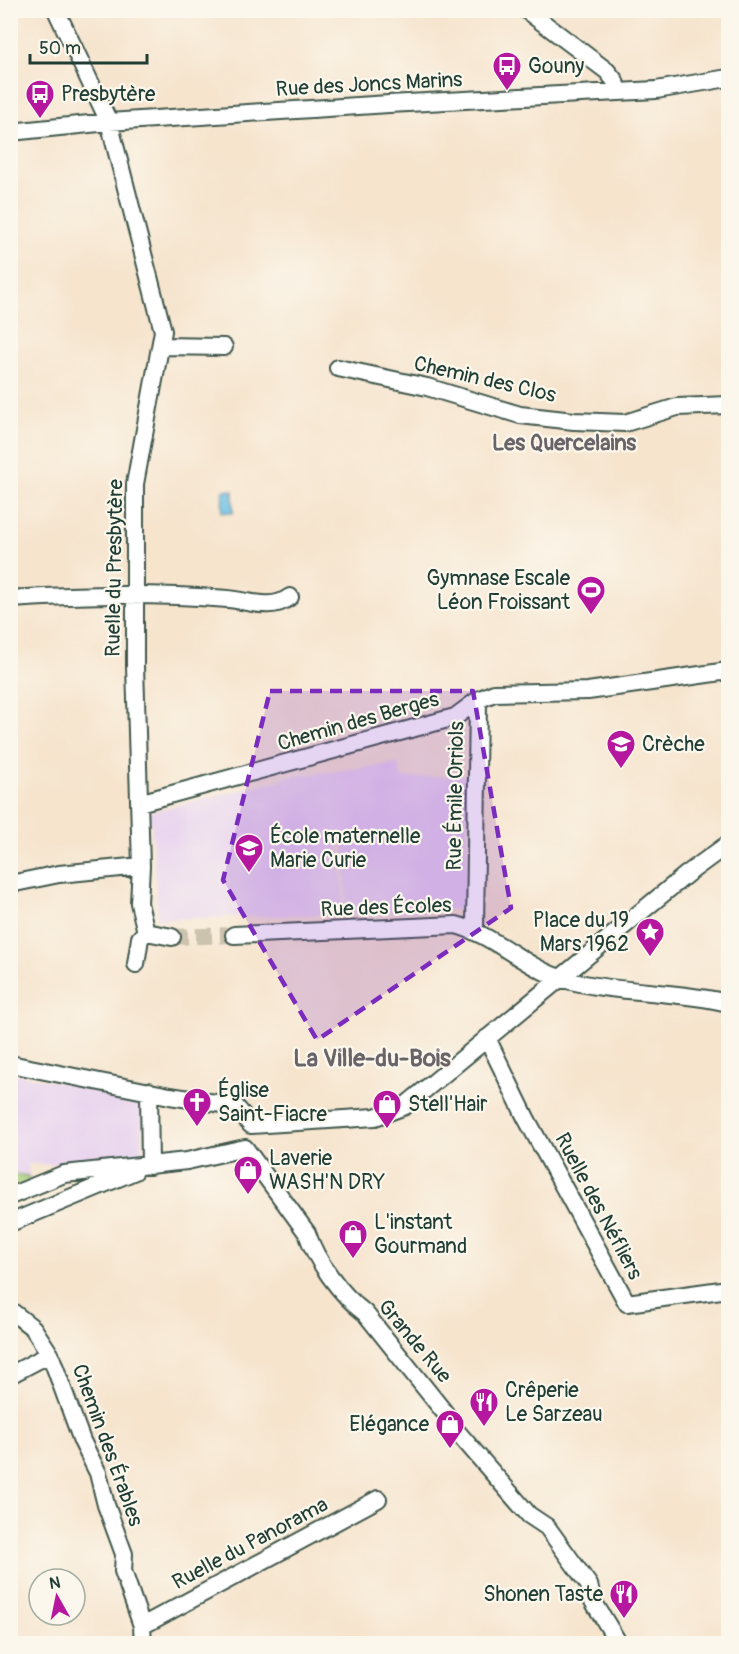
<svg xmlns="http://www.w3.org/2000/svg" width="739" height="1654" font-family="Pangolin,sans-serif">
<rect width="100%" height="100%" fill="#fbf7ec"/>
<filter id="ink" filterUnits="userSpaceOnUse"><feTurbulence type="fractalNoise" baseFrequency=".0167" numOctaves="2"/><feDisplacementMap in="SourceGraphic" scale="12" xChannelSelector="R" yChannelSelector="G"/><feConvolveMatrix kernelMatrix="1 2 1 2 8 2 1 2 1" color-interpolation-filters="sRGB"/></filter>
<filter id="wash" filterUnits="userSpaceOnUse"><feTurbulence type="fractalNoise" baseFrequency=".008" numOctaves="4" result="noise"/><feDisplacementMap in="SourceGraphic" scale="24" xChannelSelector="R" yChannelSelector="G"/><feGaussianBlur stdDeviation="1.35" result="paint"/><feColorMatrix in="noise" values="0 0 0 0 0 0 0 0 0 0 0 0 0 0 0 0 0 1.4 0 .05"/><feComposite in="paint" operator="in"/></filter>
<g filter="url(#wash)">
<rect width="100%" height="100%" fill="#f6e4cd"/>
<!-- built -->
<path fill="#e7d2ef" d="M398,763L402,778L468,775L467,909L347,915L343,832H338L345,914L158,919L150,812L281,780L282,783V778Z
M11,1073L143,1098L142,1153L135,1161L67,1165L28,1164L30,1184L11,1192Z"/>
<!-- green -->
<path fill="#a2ca76" stroke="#608455" stroke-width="1.5" d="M11,1174L28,1176L30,1184L11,1192Z"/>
<!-- water -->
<path fill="#66bce2" stroke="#427c8b" stroke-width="1.5" d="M227,490L233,491V513L222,512L223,491Z"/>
</g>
<g filter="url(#ink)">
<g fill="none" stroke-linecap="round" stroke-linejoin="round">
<!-- minor-tunnel -->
<path stroke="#cbc3ae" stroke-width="16" stroke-dasharray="16 8" stroke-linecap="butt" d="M172,937L234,935"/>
<!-- minor casing -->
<g stroke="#3f564b" stroke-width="20">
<path id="minor" d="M56,10L109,122L163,331L135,484V666L141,866L139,903L146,932
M526,10L607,71L615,81L617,90
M10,132L109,122L389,104L656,90L728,78
M161,346L224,347
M338,368L427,387L520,415L574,421L625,423L677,407L728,405
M10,599C83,594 156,593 228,599C250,601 271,611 290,597
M139,803L455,717L478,700L494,693L588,691L728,671
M10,884L59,874L141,866
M475,929L478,700
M146,932L172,937
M234,935L456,925C492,934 528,969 563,979C617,994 675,990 728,1003
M136,964L140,938L146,932
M487,1038L526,1118L627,1303L728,1289
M10,1064L170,1096L235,1106L251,1125
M149,1091L150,1166
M251,1125L375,1117L405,1106L687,874L728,844
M245,1148L307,1233C316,1261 341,1295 365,1313L445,1413L453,1427L529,1515L547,1527L589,1585L593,1601L619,1644
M10,1196L64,1174L187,1161L245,1148
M10,1223L135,1171
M10,1310L33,1328L50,1354L82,1441L98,1473L106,1505L124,1554L123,1571L142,1626L143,1644
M10,1375L50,1354
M142,1626L378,1499"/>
</g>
<!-- minor -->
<use href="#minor" stroke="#fff" stroke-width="16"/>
</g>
</g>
<!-- marked area -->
<path fill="#7b2cbf" fill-opacity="0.2" stroke="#7b2cbf" stroke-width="4.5" stroke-dasharray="12 8" stroke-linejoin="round" d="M270,691H473L511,908L317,1040L223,880Z"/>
<!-- icons -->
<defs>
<g id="bus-pin" transform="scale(1.5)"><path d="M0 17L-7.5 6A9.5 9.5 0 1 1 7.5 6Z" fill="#b5179e" stroke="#fbf7ec"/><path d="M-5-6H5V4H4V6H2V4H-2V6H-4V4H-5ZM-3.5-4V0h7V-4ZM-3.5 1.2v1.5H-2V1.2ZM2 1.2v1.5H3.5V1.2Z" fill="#fff"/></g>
<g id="stadium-pin" transform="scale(1.5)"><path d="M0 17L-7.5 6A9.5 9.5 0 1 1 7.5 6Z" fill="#b5179e" stroke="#fbf7ec"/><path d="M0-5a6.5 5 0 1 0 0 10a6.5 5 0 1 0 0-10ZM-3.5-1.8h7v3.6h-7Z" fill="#fff"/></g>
<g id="school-pin" transform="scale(1.5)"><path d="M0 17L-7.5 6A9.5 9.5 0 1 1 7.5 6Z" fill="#b5179e" stroke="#fbf7ec"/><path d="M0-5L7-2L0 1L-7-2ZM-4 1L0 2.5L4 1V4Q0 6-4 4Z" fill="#fff"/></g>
<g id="sight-pin" transform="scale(1.5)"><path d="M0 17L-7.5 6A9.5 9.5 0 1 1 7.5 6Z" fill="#b5179e" stroke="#fbf7ec"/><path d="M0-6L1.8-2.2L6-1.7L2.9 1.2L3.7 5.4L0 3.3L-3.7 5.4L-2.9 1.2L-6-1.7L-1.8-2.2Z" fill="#fff"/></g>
<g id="church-pin" transform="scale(1.5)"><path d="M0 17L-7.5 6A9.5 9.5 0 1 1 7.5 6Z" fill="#b5179e" stroke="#fbf7ec"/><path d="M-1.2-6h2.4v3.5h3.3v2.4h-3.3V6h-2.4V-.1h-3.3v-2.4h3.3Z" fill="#fff"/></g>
<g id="shop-pin" transform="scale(1.5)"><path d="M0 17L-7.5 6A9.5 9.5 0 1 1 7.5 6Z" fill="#b5179e" stroke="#fbf7ec"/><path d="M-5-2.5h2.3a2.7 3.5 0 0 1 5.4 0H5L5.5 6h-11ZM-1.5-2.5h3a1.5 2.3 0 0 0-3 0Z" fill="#fff"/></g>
<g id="restaurant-pin" transform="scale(1.5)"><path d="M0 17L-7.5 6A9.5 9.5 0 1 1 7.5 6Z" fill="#b5179e" stroke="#fbf7ec"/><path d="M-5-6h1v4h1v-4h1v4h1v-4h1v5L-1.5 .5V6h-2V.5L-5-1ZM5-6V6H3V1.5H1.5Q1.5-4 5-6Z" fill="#fff"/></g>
</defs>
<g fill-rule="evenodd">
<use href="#bus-pin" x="507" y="66"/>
<use href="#bus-pin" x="40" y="94"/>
<use href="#stadium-pin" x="591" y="590"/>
<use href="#school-pin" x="621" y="744"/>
<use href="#school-pin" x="249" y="848"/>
<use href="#sight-pin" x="650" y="932"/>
<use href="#church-pin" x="197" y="1102"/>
<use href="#shop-pin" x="387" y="1104"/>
<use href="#shop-pin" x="248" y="1170"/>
<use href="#shop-pin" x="353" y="1234"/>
<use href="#restaurant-pin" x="484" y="1402"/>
<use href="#shop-pin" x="450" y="1424"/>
<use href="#restaurant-pin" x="624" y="1594"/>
</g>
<g text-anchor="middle" stroke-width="4.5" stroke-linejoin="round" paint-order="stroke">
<!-- poi labels -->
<g font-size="21" fill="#1f3d34" stroke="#fbf7ec" text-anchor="start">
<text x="528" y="73">Gouny</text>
<text x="61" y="101">Presbytère</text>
<text x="570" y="585" text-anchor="end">Gymnase Escale<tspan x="570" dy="24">Léon Froissant</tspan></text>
<text x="642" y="751">Crèche</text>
<text x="270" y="843">École maternelle<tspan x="270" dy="24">Marie Curie</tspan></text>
<text x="629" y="927" text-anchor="end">Place du 19<tspan x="629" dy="24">Mars 1962</tspan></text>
<text x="218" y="1097">Église<tspan x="218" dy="24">Saint-Fiacre</tspan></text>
<text x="408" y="1111">Stell'Hair</text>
<text x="269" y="1165">Laverie<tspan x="269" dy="24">WASH'N DRY</tspan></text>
<text x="374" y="1229">L'instant<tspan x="374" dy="24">Gourmand</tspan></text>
<text x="505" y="1397">Crêperie<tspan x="505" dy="24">Le Sarzeau</tspan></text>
<text x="429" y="1431" text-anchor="end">Elégance</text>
<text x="603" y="1601" text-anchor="end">Shonen Taste</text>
</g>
<!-- street labels -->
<g font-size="21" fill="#1f3d34" stroke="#fbf7ec">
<text transform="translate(369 84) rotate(-3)" y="7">Rue des Joncs Marins</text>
<text transform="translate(485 379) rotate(13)" y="7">Chemin des Clos</text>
<text transform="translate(114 568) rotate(-89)" y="7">Ruelle du Presbytère</text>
<text transform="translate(358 721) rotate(-16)" y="7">Chemin des Berges</text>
<text transform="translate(455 796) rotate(-89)" y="7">Rue Émile Orriols</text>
<text transform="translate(386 907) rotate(-2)" y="7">Rue des Écoles</text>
<text transform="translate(599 1206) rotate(62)" y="7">Ruelle des Néfliers</text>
<text transform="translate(415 1341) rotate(50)" y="7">Grande Rue</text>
<text transform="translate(108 1445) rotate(70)" y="7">Chemin des Érables</text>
<text transform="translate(250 1543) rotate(-28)" y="7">Ruelle du Panorama</text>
</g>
<!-- neighbourhood labels -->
<g font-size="22" font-weight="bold" fill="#696468" stroke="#fbf7ec">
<text x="564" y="450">Les Quercelains</text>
</g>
<!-- quarter labels -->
<g font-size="24" font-weight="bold" fill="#696468" stroke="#fbf7ec">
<text x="372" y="1066">La Ville-du-Bois</text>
</g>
</g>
<!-- margin -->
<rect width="739" height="1654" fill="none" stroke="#fbf7ec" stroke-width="36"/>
<!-- north arrow -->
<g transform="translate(57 1597) rotate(351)"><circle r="28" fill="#fbf7ec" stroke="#a3ada2" stroke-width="1.5"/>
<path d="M0-4.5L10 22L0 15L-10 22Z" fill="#b5179e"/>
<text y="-9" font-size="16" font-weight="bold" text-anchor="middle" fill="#1f3d34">N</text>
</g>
<!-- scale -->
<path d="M30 54v9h117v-9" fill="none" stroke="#1f3d34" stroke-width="3"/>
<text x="39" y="54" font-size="18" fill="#1f3d34" stroke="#fbf7ec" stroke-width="4.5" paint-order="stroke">50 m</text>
</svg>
